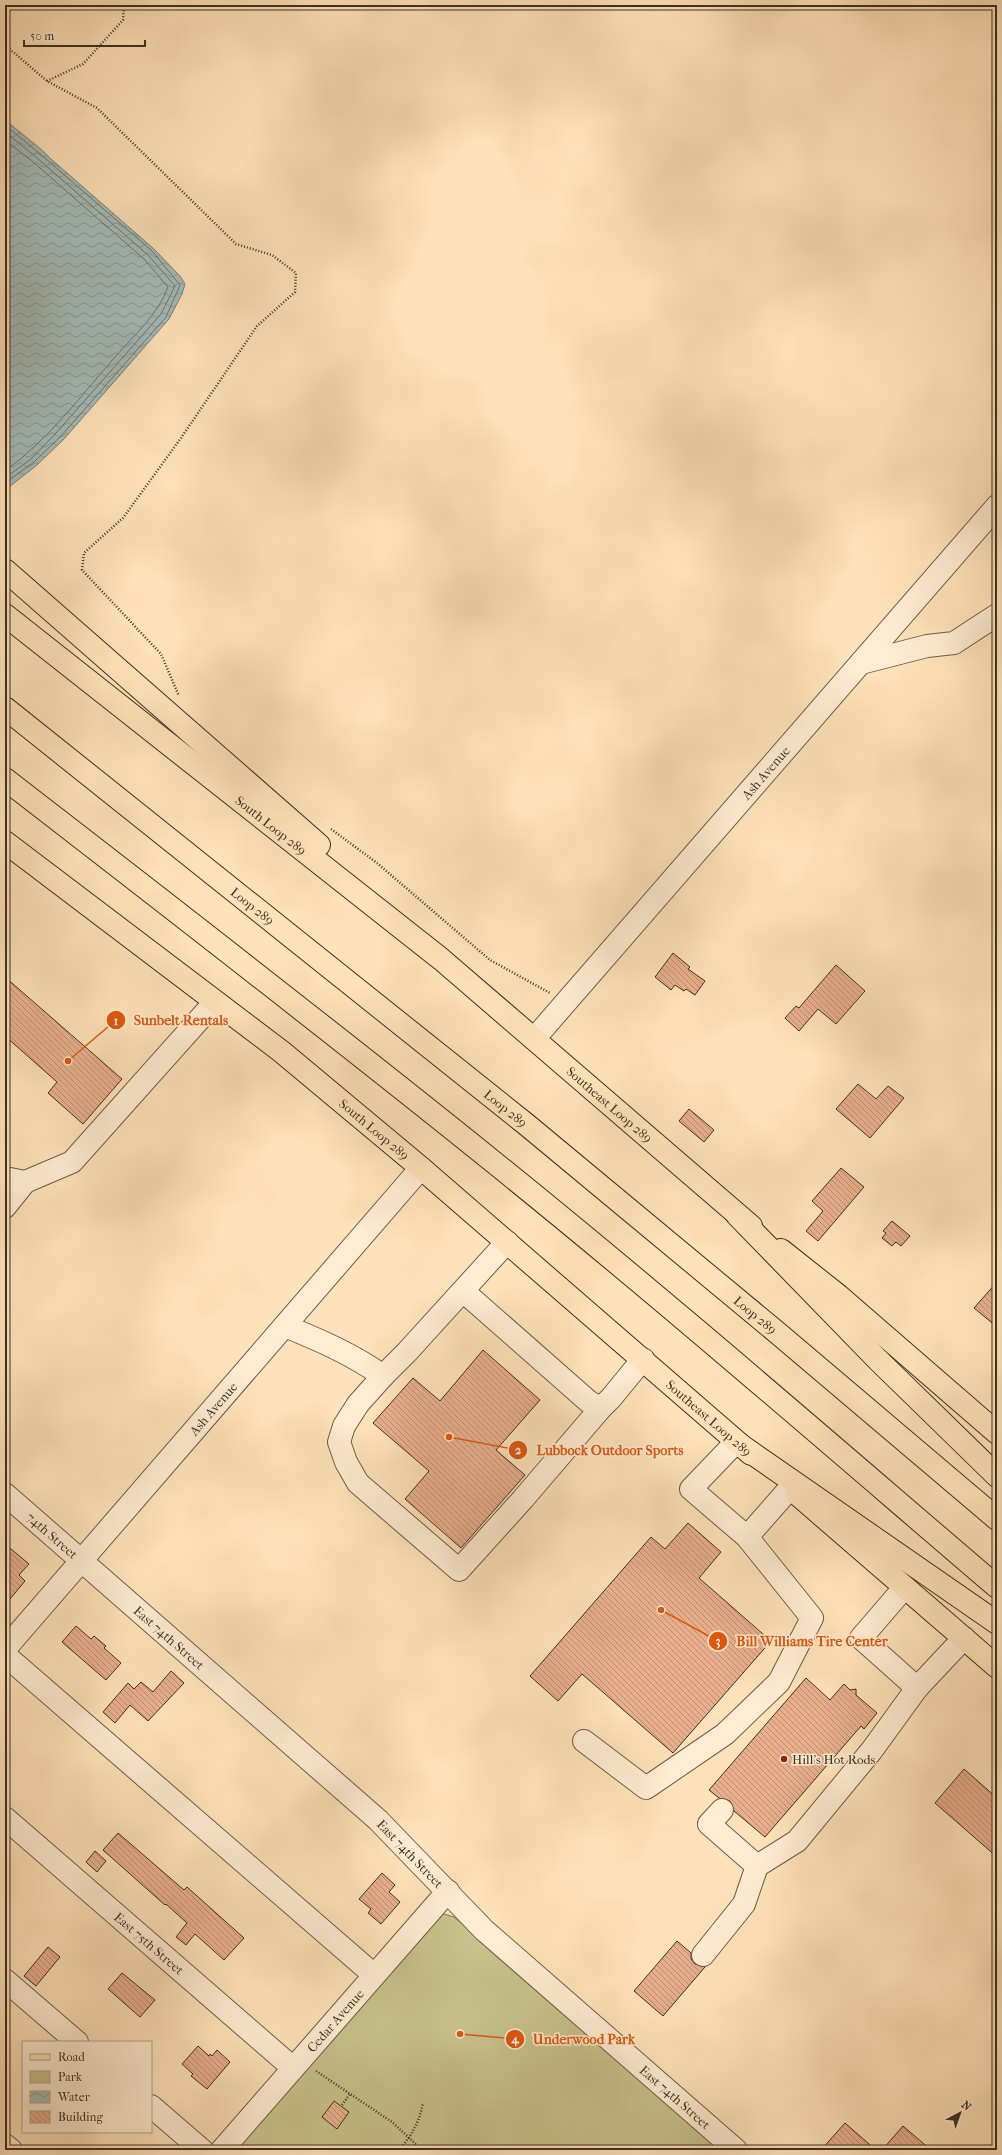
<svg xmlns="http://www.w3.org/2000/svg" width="1002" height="2155" font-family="'IM FELL French Canon',serif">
<defs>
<pattern id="water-waves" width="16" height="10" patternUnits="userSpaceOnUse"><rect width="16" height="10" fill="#a4bcba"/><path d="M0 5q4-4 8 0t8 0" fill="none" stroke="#879997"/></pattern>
<pattern id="building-back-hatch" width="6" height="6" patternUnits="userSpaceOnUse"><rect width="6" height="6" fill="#e9af8d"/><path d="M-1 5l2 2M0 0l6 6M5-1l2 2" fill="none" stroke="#be8f73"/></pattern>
</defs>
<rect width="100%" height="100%" fill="#ffe2b9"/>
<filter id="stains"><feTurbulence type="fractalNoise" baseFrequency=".005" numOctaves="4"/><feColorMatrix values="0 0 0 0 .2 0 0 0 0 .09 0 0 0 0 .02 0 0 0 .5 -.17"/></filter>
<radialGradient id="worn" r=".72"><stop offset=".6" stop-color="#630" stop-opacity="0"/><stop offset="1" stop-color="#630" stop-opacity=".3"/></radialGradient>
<!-- green -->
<path fill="#c7c18a" stroke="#827856" d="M444,1914L454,1917L723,2150H230L440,1915Z"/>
<!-- water -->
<path fill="url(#water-waves)" stroke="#7b847d" d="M5,120L42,150L51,159L154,249L180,276L185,284L182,294L169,319L64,439L37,465L9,487H5Z"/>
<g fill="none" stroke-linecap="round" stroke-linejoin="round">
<!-- shore -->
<path stroke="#70766e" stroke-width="1" d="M5,125L39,153L152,251L180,285L166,317L61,436L34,462L5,483
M5,132L36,157L148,255L175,286L161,314L57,432L31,459L5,478
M5,140L32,161L144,259L168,287C158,315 134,335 115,357C81,396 47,441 5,471"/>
</g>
<!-- building -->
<path fill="url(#building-back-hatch)" stroke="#3d3021" d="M673,953L690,967L688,969L705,981L695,995L686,989L684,991L675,985L671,990L655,977Z
M836,965L865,991L836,1024L818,1009L799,1031L785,1018L796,1006L799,1008Z
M5,977L122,1079L83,1124L48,1093L57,1082L5,1036Z
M858,1084L876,1099L888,1086L904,1098L870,1138L836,1109Z
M689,1109L714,1130L704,1142L679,1121Z
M841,1168L864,1187L818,1241L806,1231L823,1211L812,1201Z
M892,1221L910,1236L901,1246L896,1242L892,1246L882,1238L886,1233L883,1231Z
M997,1282V1327L974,1308Z
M483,1350L540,1400L496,1450L525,1475L461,1548L405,1499L429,1471L373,1423L413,1378L440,1401Z
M688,1523L721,1552L699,1578L771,1641L673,1753L582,1674L558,1701L530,1676L651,1537L665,1549Z
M5,1544L29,1564L19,1575L25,1581L5,1605Z
M76,1626L91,1639L94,1636L106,1646L104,1648L121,1663L106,1680L62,1642Z
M171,1671L184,1683L148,1721L130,1705L115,1723L103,1712L128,1683L134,1689L141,1682L153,1692Z
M806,1678L830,1700L844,1684L850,1690L856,1689V1695L877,1713L864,1729L861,1726L765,1837L734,1811L730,1801L719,1798L709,1790Z
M964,1769L997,1798V1857L935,1803Z
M118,1833L184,1890L187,1887L244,1938L224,1960L195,1934L186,1945L176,1937L187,1923L166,1904L165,1905L103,1850Z
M95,1851L106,1861L97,1872L86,1862Z
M382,1873L395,1885L389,1892L400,1902L381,1924L368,1913L371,1909L359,1899Z
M677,1941L691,1953V1959L695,1964L705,1967L663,2016L634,1991Z
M48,1947L60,1957L36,1986L24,1976Z
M122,1973L155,2000L140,2017L108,1989Z
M198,2046L209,2056L210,2054L212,2056L217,2050L230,2062L207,2089L191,2076L193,2074L182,2064Z
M334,2101L349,2112L337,2129L322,2117Z
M845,2123L876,2150H821Z
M903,2126L931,2150H882Z"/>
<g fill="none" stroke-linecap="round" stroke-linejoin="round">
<!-- minor casing -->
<g stroke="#6e5c47" stroke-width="24">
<g id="minor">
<path d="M861,663L927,646L954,643L997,615"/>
<path id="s1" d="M534,1039L997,506"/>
<path d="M5,1178L25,1182"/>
<path d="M5,1207L25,1182L72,1162L214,1003"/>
<path d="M463,1291L588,1401L600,1409L611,1398L643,1359"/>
<path d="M285,1326C319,1340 352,1354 383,1376L407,1352L507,1242"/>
<path d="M383,1376L358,1404L344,1426L339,1442L346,1462L358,1483L459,1570L523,1499L600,1409"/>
<path d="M736,1442L691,1489L747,1537L790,1488"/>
<path id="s2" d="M5,1494L378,1820L484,1930L736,2150"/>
<path d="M904,1588L861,1638L917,1688L964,1638"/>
<path id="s3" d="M5,1649L421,1168"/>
<path d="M5,1655L374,1975"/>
<path d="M584,1741L646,1788L725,1734L779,1682L812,1618L747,1537"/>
<path d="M722,1810L709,1824L757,1866"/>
<path id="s4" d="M5,1818L293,2068"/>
<path d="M703,1955L744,1904L757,1866L797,1841L872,1750L917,1688"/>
<path d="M5,1980L77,2042"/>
<path d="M151,2106L202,2150"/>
<path d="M5,2145L11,2150"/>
<path id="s5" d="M222,2150L448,1891"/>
</g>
</g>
<!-- major casing -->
<g stroke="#3d3021" stroke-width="24">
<g id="major">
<path d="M5,570L319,845"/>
<path id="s6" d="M5,615L441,959L751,1226"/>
<path id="s7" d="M5,842L282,1052L421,1168L751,1454"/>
<path d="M781,1250L839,1296L997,1433"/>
<path d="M797,1494L997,1667"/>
</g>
</g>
<!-- highway casing -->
<g stroke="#3d3021" stroke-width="24">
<g id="highway">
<path id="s8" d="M5,708L527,1125L780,1335L997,1519"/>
<path d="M5,779C169,906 334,1033 496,1164C666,1301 831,1445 997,1587"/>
<path d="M737,1215L878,1360L997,1476"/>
<path d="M736,1442L997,1623"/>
</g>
</g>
<!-- path -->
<path stroke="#3d3021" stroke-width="2.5" stroke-dasharray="1 2" stroke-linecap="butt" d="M5,45L47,81L97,108L236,244L272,255L296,273L295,292L257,326L181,438L123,518L84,553L82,570L161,654L179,696
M47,81L83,64L123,20L124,5
M331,829L377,863L490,960L550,993
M316,2071L392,2122L422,2150
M342,2105L350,2094
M399,2150C412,2135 419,2123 423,2103"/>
<!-- minor -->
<use href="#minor" stroke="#ffecd2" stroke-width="22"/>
<!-- major -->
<use href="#major" stroke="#ffe2b9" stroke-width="22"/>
<!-- highway -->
<use href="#highway" stroke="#ffe2b9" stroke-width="22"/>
</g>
<!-- markers -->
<circle fill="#8f2418" stroke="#ffecd2" stroke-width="1.5" cx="784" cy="1759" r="4"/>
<g text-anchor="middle" stroke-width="3" stroke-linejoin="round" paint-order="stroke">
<!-- street labels -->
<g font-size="13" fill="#3d3021" stroke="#ffecd2">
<text dy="5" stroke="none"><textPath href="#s1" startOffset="353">Ash Avenue</textPath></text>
<text dy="5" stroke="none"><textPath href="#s6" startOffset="339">South Loop 289</textPath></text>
<text dy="5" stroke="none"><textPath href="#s8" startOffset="317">Loop 289</textPath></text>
<text dy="5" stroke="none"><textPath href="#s6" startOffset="778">Southeast Loop 289</textPath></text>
<text dy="5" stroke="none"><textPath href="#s8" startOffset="641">Loop 289</textPath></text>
<text dy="5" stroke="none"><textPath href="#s7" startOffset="468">South Loop 289</textPath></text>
<text dy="5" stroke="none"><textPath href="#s8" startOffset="965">Loop 289</textPath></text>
<text dy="5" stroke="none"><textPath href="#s3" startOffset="318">Ash Avenue</textPath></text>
<text dy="5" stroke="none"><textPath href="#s7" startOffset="910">Southeast Loop 289</textPath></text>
<text dy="5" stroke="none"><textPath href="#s2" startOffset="63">74th Street</textPath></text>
<text dy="5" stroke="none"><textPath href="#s2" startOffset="218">East 74th Street</textPath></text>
<text dy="5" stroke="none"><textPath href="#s2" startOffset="542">East 74th Street</textPath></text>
<text dy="5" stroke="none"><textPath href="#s4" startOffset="191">East 75th Street</textPath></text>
<text dy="5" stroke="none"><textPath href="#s5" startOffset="172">Cedar Avenue</textPath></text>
<text dy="5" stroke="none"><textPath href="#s2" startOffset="902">East 74th Street</textPath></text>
</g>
<!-- poi labels -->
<g font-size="13" fill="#3d3021" stroke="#ffecd2" text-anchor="start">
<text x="792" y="1764">Hill's Hot Rods</text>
</g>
</g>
<!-- callouts -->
<path fill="none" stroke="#df570d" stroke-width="1.5" d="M68 1061L116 1020M449 1437L518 1450M661 1610L718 1641M460 2034L515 2039"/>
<g fill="#df570d" stroke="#ffecd2" stroke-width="1.5">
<circle cx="68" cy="1061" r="4"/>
<circle cx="449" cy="1437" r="4"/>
<circle cx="661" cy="1610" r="4"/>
<circle cx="460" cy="2034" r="4"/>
<circle cx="116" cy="1020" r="10"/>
<circle cx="518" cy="1450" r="10"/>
<circle cx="718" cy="1641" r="10"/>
<circle cx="515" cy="2039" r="10"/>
</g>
<g font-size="12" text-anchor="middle" font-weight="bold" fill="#fff">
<text x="116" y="1025">1</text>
<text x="518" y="1454">2</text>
<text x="718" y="1645">3</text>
<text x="515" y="2043">4</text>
</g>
<g font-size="14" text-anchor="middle" font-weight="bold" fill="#df570d" stroke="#ffecd2" stroke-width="3" stroke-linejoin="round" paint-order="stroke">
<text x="181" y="1025">Sunbelt Rentals</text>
<text x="610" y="1455">Lubbock Outdoor Sports</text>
<text x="812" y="1646">Bill Williams Tire Center</text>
<text x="584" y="2044">Underwood Park</text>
</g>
<!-- margin -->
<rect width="1002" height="2155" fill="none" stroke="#ffe2b9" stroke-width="20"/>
<rect x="6" y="6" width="990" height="2143" fill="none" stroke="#3d3021" stroke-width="2"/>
<rect x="10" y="10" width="982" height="2135" fill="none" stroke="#3d3021"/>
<!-- legend -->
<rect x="22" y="2041" width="130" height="92" fill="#ffecd2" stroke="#b1a18b"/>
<rect x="30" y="2054" width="20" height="6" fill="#ffe2b9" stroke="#b1a18b"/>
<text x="58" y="2061" font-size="12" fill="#3d3021">Road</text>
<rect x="30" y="2071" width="20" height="12" fill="#c7c18a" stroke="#b1a18b"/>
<text x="58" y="2081" font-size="12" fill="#3d3021">Park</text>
<rect x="30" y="2091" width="20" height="12" fill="url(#water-waves)" stroke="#b1a18b"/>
<text x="58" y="2101" font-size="12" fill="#3d3021">Water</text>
<rect x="30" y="2111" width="20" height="12" fill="url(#building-back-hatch)" stroke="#b1a18b"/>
<text x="58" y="2121" font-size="12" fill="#3d3021">Building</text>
<!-- north arrow -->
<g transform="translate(960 2113) rotate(41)" stroke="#ffecd2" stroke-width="3" paint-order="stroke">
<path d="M0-3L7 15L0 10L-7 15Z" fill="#3d3021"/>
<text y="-6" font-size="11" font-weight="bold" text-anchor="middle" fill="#3d3021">N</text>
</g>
<!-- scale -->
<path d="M24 40v6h121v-6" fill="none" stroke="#3d3021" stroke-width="2"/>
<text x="30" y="40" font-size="12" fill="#3d3021" stroke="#ffecd2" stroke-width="3" paint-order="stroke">50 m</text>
<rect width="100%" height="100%" filter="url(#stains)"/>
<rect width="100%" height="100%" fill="url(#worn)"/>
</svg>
